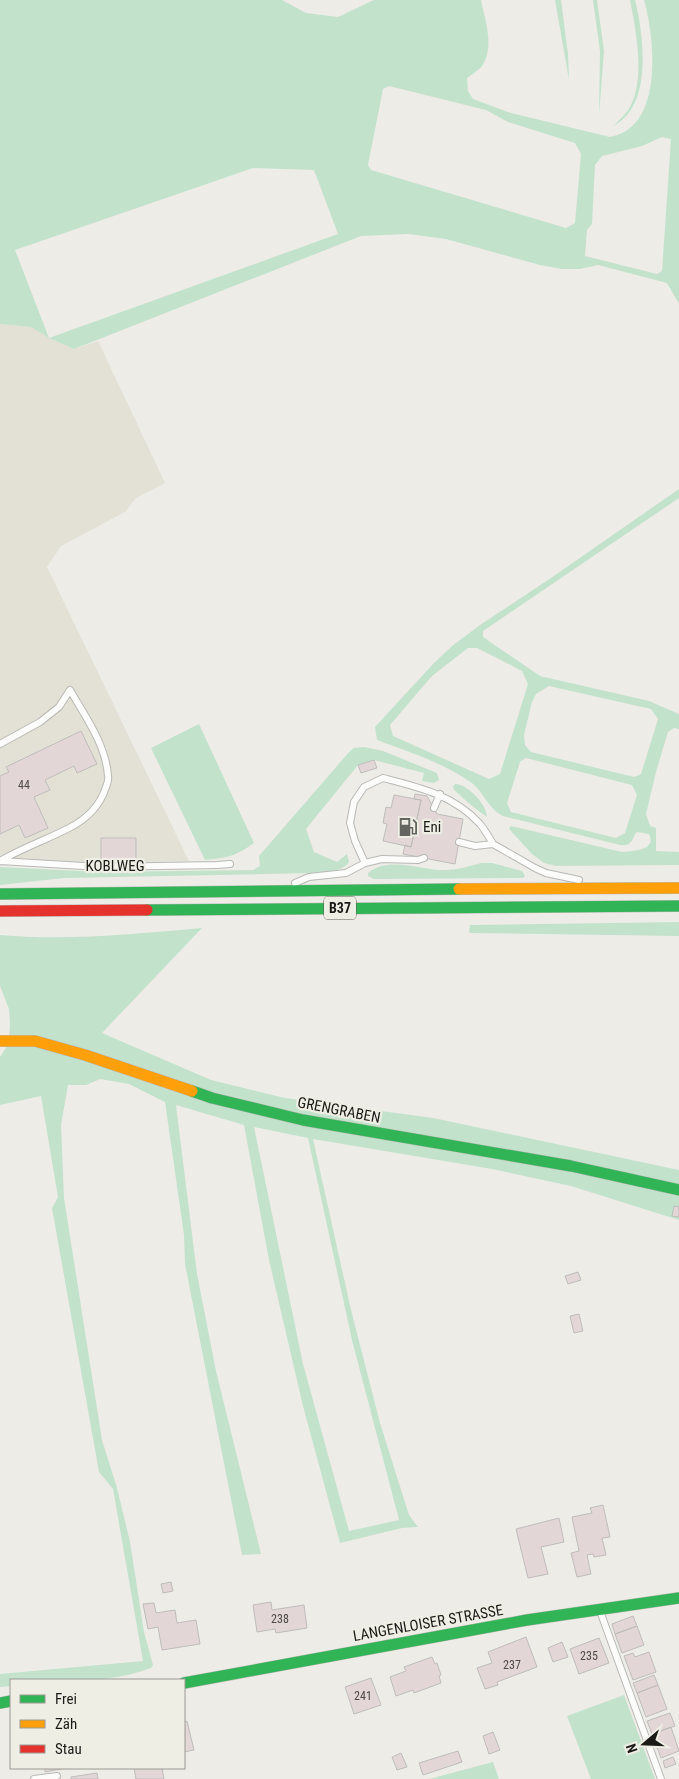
<svg xmlns="http://www.w3.org/2000/svg" width="679" height="1779" font-family="'Roboto Condensed',sans-serif">
<rect width="100%" height="100%" fill="#edece7"/>
<!-- built -->
<path fill="#e3e1d6" d="M0,324L32,327L49,338L74,349L98,341L165,483L136,498L125,512L61,546L47,567L189,861L99,863L0,858Z"/>
<!-- green -->
<path fill="#c3e2cc" fill-rule="evenodd" d="M0,0H282L306,13L338,17L374,0H481C485,20 495,47 482,66C478,71 472,74 467,78L468,91L473,99L511,113L610,137C664,128 655,39 644,0H679V304L667,283L598,265L580,269H562L540,265L446,239L408,234L361,236L74,349L49,338L31,327L0,324ZM389,86L486,110L508,122L575,143L581,154L575,223L566,228L371,170L368,165L383,89ZM662,137L671,139L662,271L657,274L585,256L587,230L592,224L595,165L602,156L642,146ZM253,168L314,170L338,234L49,338L15,250Z
M555,0H561L568,54L569,80Z
M593,0H597L604,51L599,115L600,51Z
M630,0H635C644,36 653,106 613,126C620,120 627,113 631,105C645,76 636,31 630,0Z
M679,489V498L483,631V637L540,676L649,701L679,714V729L674,728L668,732L656,772L646,814L650,826L656,828V851L679,852V865L556,866L544,863L532,854L510,830L509,828L511,826L622,852C634,851 657,850 649,834L637,832L635,834C632,842 630,846 620,845L503,816C488,809 483,790 469,781C441,762 407,751 377,740L375,727L433,664L452,646L480,625L548,580ZM468,648H477L522,671L528,684L500,774L489,779L393,736L390,725L432,676ZM549,686L651,709L658,719L641,774L634,777L531,752L525,745L524,735L532,702L536,694ZM526,758L632,785L637,795L625,833L616,838L511,812L507,803L520,762Z
M199,724L254,843C236,856 227,858 205,860L151,748Z
M364,747L383,751L437,773L439,780L434,783L422,781L424,773L374,760L358,765L306,829L314,852L337,862L347,854L349,862C341,873 325,872 312,873L64,878L0,885V867L101,872L253,870L260,866L259,856L350,751L354,748Z
M455,784C468,784 487,805 487,817L472,806L454,790L453,787Z
M481,863H492L522,871L525,876L523,878L374,879L368,876V873C389,855 422,871 446,870C458,870 470,866 481,863Z
M679,922V936L469,933L470,925Z
M202,928L102,1033L211,1080L285,1098L433,1118L679,1170V1220L571,1186L492,1169L313,1139L351,1310L380,1423L409,1515L418,1527L402,1528L340,1543L303,1406L269,1260L244,1125L176,1105L197,1274L216,1371L261,1554L242,1555L185,1264L184,1235L165,1102L129,1084L100,1079L86,1085H68L61,1125L64,1198L102,1440L117,1488L130,1542L144,1632L153,1665L151,1668C107,1685 58,1680 11,1680V1686L0,1687V1674L143,1661L113,1489L99,1472L52,1208L58,1197L41,1096L0,1105V1057L9,1043L10,1023L9,1009L0,986V935C66,941 135,934 202,928ZM254,1127L308,1138L352,1340L399,1520L349,1531L303,1364Z
M624,1695L655,1779H591L567,1716Z
M493,1762L499,1779H429Z"/>
<!-- building -->
<path fill="#e2d6d7" stroke="#bfbdbb" d="M81,731L97,764L77,773L74,766L45,780L50,790L34,797L48,828L25,838L19,825L0,834V776L9,772L6,767Z
M374,760L377,768L361,773L358,765Z
M415,794L427,796L437,814L463,819L455,864L403,854L405,845L411,847L421,800L414,799Z
M394,795L421,800L411,847L383,841L387,824L383,823L386,807L391,808Z
M101,838H136V860H101Z
M674,1206L679,1207V1217L672,1216Z
M578,1272L581,1280L568,1284L565,1276Z
M579,1314L583,1331L574,1333L570,1316Z
M603,1505L610,1537L602,1538L606,1555L594,1557L593,1554L587,1555L591,1574L577,1577L571,1553L579,1551L572,1517L592,1513L590,1508Z
M559,1518L564,1542L541,1547L548,1574L528,1578L516,1529Z
M171,1582L173,1591L163,1593L161,1584Z
M271,1602L272,1610L304,1605L307,1628L276,1633L275,1629L257,1632L253,1605Z
M154,1603L156,1613L175,1610L177,1623L196,1620L200,1644L162,1650L158,1627L148,1629L143,1604Z
M633,1616L637,1626L615,1634L612,1624Z
M637,1626L644,1645L622,1653L615,1634Z
M526,1637L537,1667L497,1682L498,1685L485,1689L477,1668L492,1663L488,1652Z
M599,1638L609,1663L579,1674L570,1649Z
M562,1642L568,1657L553,1662L548,1648Z
M649,1652L656,1672L633,1680L624,1656L633,1653L635,1657Z
M432,1657L435,1664L437,1663L441,1675L439,1676L441,1683L414,1693L413,1690L396,1696L390,1677L406,1671L404,1667Z
M654,1675L658,1685L637,1693L633,1683Z
M371,1678L381,1705L354,1714L345,1687Z
M658,1685L667,1709L646,1717L637,1693Z
M670,1713L675,1726L652,1734L647,1721Z
M187,1721L194,1750L184,1752V1722Z
M671,1727L679,1751L661,1758L652,1734Z
M493,1732L500,1750L489,1754L483,1736Z
M458,1751L462,1762L423,1775L419,1763Z
M401,1753L407,1767L397,1770L392,1757Z
M673,1757L676,1764L665,1768L663,1761Z
M45,1768H66L45,1772Z
M134,1768H162L164,1779H136Z
M97,1773L98,1779H71V1777Z"/>
<g fill="none" stroke-linecap="round" stroke-linejoin="round">
<!-- lane casing -->
<g stroke="#b9b9b5" stroke-width="8">
<path id="lane" d="M0,744L40,722L59,707L70,690C85,716 106,745 108,776C109,780 107,784 106,787C100,806 87,819 69,828C46,840 22,848 0,861
M434,808L440,794
M459,842L475,846L493,844L535,868L546,873L579,880
M0,861L100,867L217,865L230,864
M365,863L355,841L350,823L354,802L364,787L383,778C418,787 454,795 480,824C485,830 489,837 493,844
M295,883L309,877L346,873L365,863L382,859L418,860L424,858
M600,1611L661,1779
M34,1779L57,1776"/>
</g>
<!-- fast casing -->
<g stroke="#b9b9b5" stroke-width="12">
<path id="fast" d="M0,894L459,889
M147,910L679,906
M192,1091L212,1098L303,1120L571,1166L679,1190
M184,1683L527,1620L679,1598
M0,1703L11,1701"/>
</g>
<!-- slow casing -->
<g stroke="#b9b9b5" stroke-width="12">
<path id="slow" d="M459,889L679,888
M0,1041H35L85,1055L192,1091"/>
</g>
<!-- jam casing -->
<g stroke="#b9b9b5" stroke-width="12">
<path id="jam" d="M0,911L147,910"/>
</g>
<!-- lane -->
<use href="#lane" stroke="#fcfcfb" stroke-width="6"/>
<!-- fast -->
<use href="#fast" stroke="#30b455" stroke-width="11"/>
<!-- slow -->
<use href="#slow" stroke="#ff9f0a" stroke-width="11"/>
<!-- jam -->
<use href="#jam" stroke="#e5322d" stroke-width="11"/>
</g>
<!-- icons -->
<defs>
<g id="fuel-bare" transform="scale(1.5)"><path d="M-5.5-6h7V0h2V4h1.3V-2.5L3-4.5l.8-.8L6-3V5H2.5V1h-1V6h-7ZM-4.2-4.7v3.2H.2V-4.7Z" fill="#646460" stroke="#efeee5" stroke-width="2.5" paint-order="stroke"/></g>
</defs>
<g fill-rule="evenodd">
<use href="#fuel-bare" x="408" y="827"/>
</g>
<g text-anchor="middle" stroke-width="4.5" stroke-linejoin="round" paint-order="stroke">
<!-- number labels -->
<g font-size="12" fill="#4e4a48">
<text x="24" y="789">44</text>
<text x="280" y="1623">238</text>
<text x="589" y="1660">235</text>
<text x="512" y="1669">237</text>
<text x="363" y="1700">241</text>
</g>
<!-- shield labels -->
<rect fill="#efeee5" stroke="#5b5a55" stroke-width="1" x="324" y="896.5" width="32" height="23" rx="4"/>
<g font-size="14" font-weight="bold" fill="#1b1a17">
<text x="340" y="913">B37</text>
</g>
<!-- poi labels -->
<g font-size="15" fill="#1b1a17" stroke="#efeee5" text-anchor="start">
<text x="423" y="832">Eni</text>
</g>
<!-- street labels -->
<g font-size="15" fill="#1b1a17" stroke="#efeee5">
<text x="115" y="871">KOBLWEG</text>
<text transform="translate(339 1110) rotate(11)" y="5">GRENGRABEN</text>
<text transform="translate(428 1623) rotate(-10)" y="5">LANGENLOISER STRASSE</text>
</g>
</g>
<!-- legend -->
<rect x="10" y="1679" width="175" height="90" fill="#efeee5" stroke="#9a9993"/>
<rect x="20" y="1695" width="25" height="8" fill="#30b455" stroke="#9a9993"/>
<text x="55" y="1704" font-size="15" fill="#1b1a17">Frei</text>
<rect x="20" y="1720" width="25" height="8" fill="#ff9f0a" stroke="#9a9993"/>
<text x="55" y="1729" font-size="15" fill="#1b1a17">Zäh</text>
<rect x="20" y="1745" width="25" height="8" fill="#e5322d" stroke="#9a9993"/>
<text x="55" y="1754" font-size="15" fill="#1b1a17">Stau</text>
<!-- north arrow -->
<g transform="translate(644 1744) rotate(251)" stroke="#efeee5" stroke-width="4" paint-order="stroke">
<path d="M0-4L9 19L0 12L-9 19Z" fill="#1b1a17"/>
<text y="-8" font-size="14" font-weight="bold" text-anchor="middle" fill="#1b1a17">N</text>
</g>
</svg>
